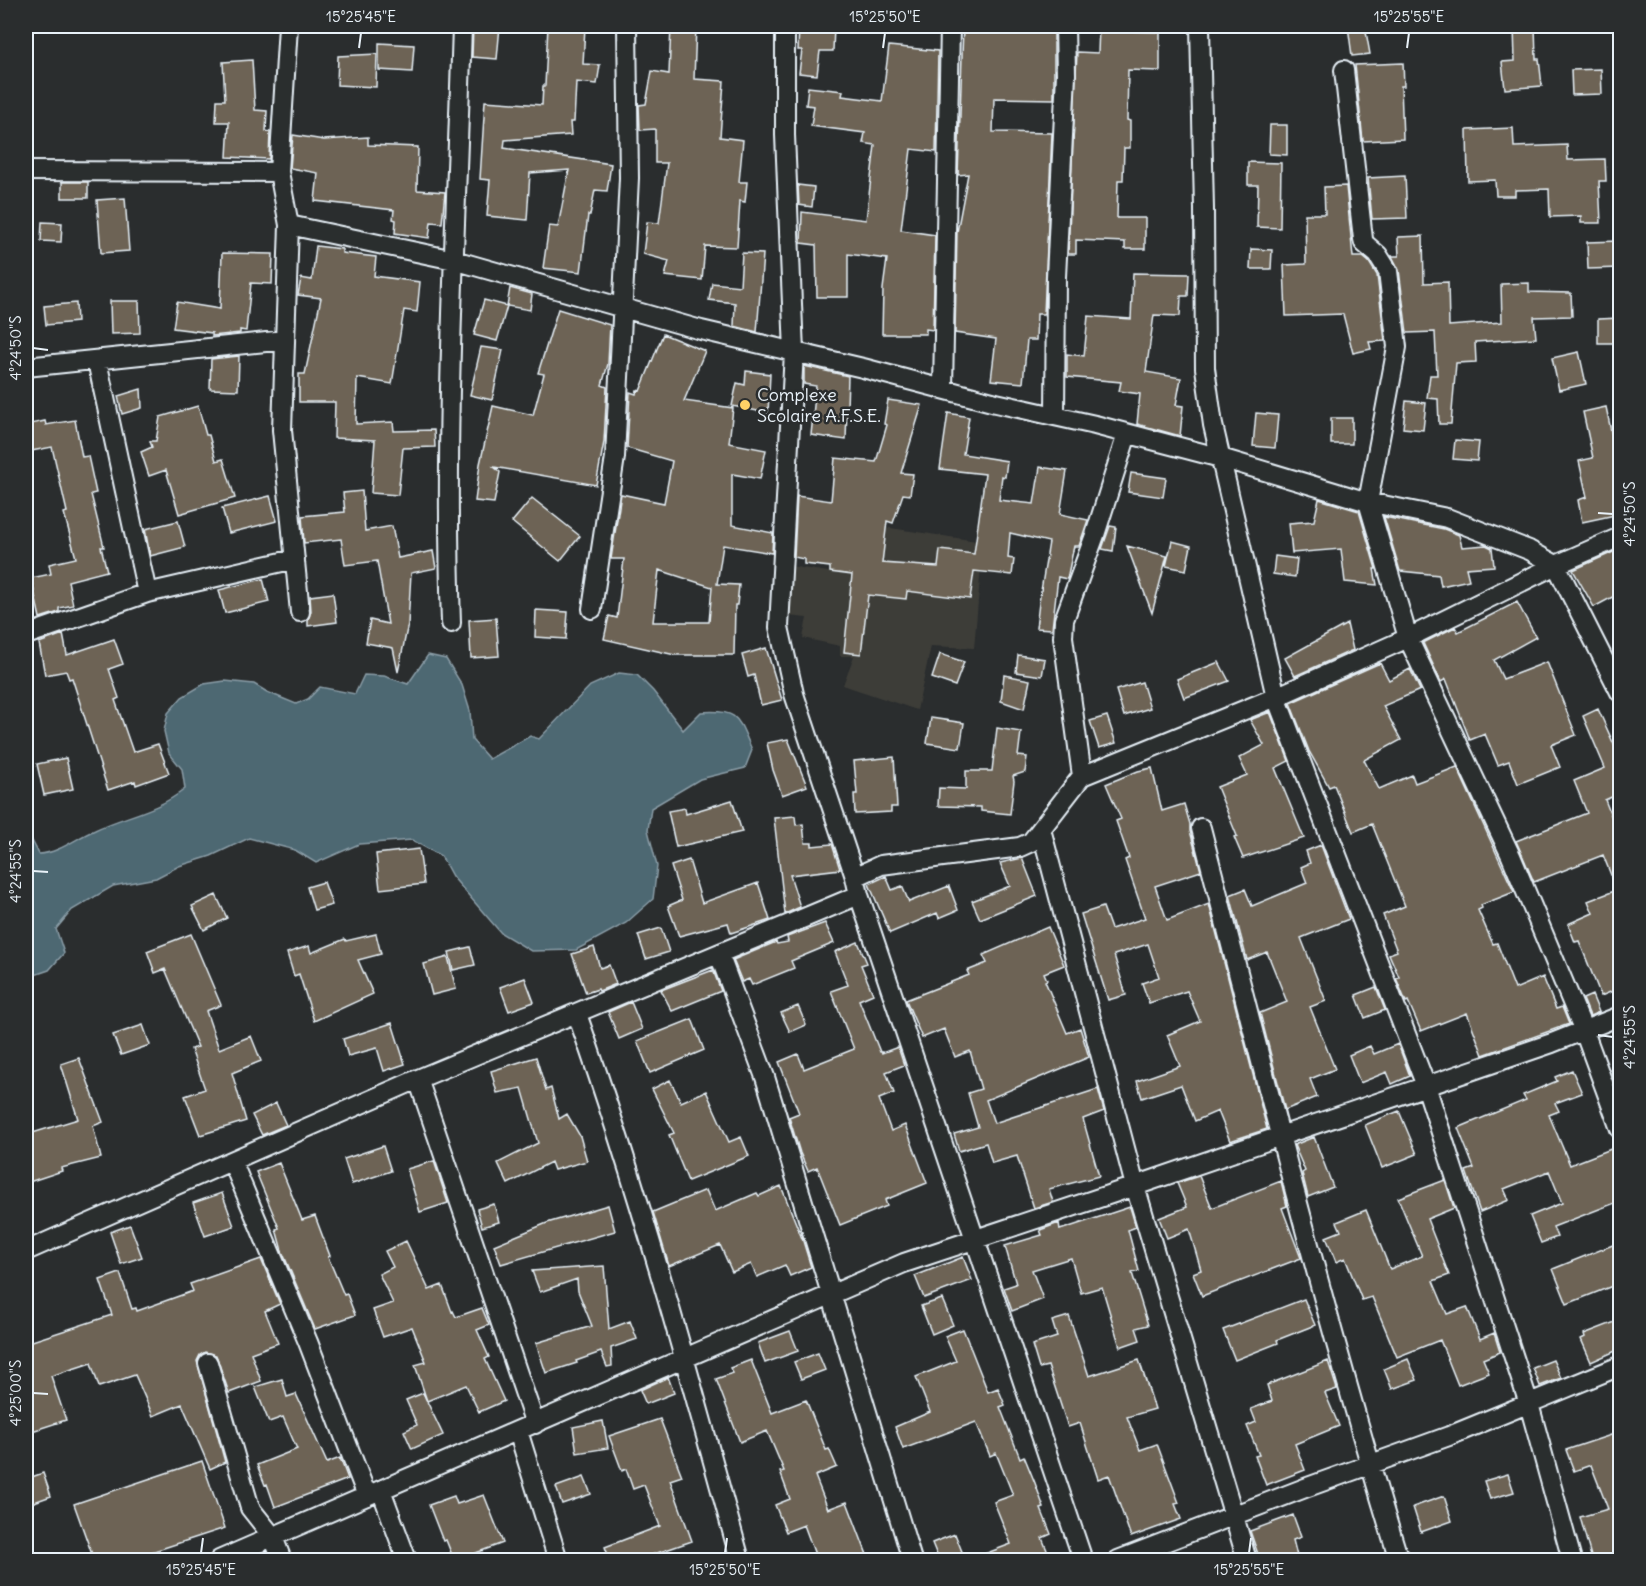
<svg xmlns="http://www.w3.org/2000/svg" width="1646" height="1586" font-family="Delius,sans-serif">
<rect width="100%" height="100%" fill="#2a2d2e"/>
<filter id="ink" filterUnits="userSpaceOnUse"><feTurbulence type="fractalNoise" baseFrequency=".0167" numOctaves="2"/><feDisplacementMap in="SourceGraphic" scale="12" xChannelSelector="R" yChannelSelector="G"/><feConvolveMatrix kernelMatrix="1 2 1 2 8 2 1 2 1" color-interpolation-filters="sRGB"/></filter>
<g filter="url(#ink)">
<!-- built -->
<path fill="#3e3e39" d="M857,523L983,542L974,648L931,646L917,710L843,685L854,656H840V646L803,638L807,618L780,615L782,565L848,575Z"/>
<!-- water -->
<path fill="#4d6772" stroke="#8b9ea8" stroke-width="1.5" d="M428,655L446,659L462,685L470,711L472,740L489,759L530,736L539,739L590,686L619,673L637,675L653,691L683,730L701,712C739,709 738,718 752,750L745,768L700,779L651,808L648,830L657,866L653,899L626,923L576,950L531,951L501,933L452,876L441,856L412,840L359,844L316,863L295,850L249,838L211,856L179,866L156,878L113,886L72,910L56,929L64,953L49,970L26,978V829L39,854C59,853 76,838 95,830C127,815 156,812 185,789L182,769L169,753L164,731L168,713L182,697L204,684L225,681L254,684L267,692L296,704L308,699L320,687L355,694L364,675L384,676L408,684Z"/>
<!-- building -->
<path fill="#6d6454" stroke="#e8f1f8" stroke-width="1.5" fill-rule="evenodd" d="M473,26H500L497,59L472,57Z
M548,26H585L583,64L600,65L597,84L576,82L574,122H570L571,135L505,140L504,148L611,164L607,191L595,190L590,215H588L581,272L543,268L549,226L558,227L569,170L530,173L527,220L487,216L490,180L480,179L485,101L542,105L543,86H545Z
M671,26H696L694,79L724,81L720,137L743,140L739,182H747L745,202L740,201L737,247L705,246L702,280L665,276L669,261L643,254L647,222L659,223L667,163H655V129L640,130L639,105L646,104L652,71L669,74Z
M799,26H834L833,51H820L817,75L799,73L802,50H798Z
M963,26H1054V99L994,98L993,132L1052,133L1044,314H1037L1036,340H1027L1023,383L991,380L996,339L955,333L957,232L968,174L958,175Z
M1099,26H1125L1124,31L1160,32V71L1128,70L1127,120L1130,121V148H1124L1123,180H1118L1117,218H1145V249H1125V242L1076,240V254H1068L1077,52L1098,53Z
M1348,26H1365L1370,54L1352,56Z
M1514,26H1535L1536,59H1539L1542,86L1505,89L1502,62L1515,61Z
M379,43L414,45L412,72L379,70Z
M889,46L938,51L936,152L911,149L901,230L935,235L933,330L926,329V334H882L883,289L887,259L848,254V297H817L816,245L801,243L802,212L866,220L875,145L863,143L865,133L811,126L814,106L806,105L808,87L843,91L842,96L882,101Z
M377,54L376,87L337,85L338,56Z
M252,60L255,110L267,111L266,131L270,132L269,159L227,157L229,122H216L217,100H225L223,62Z
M1403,63L1404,86H1401L1403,139L1363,141L1355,65Z
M1601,69L1602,94L1572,95L1571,70Z
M1270,125H1287V155L1269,154Z
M1513,128L1514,147L1567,145L1568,160L1605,159L1606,181H1599L1601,223H1581V216L1550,217L1549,189L1515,190V196H1496L1495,180L1468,181L1467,130Z
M293,135L324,140L368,137V145L418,147L417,190L445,192L442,223L431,222L429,238L395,233L396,220L393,219L394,210L315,201L318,173L290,168Z
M1248,162L1281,163L1280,228L1257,227L1258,185H1248Z
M1405,176L1407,218L1372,219L1368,178Z
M62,182H88V198H62Z
M798,185L814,187L812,207L799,205Z
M1346,186L1353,257H1363L1369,262L1377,275L1385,341L1369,342L1371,349L1353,353L1343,314L1286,316L1284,265L1306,264L1305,214H1325L1324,187Z
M125,198L129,251L101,253L97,200Z
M42,222L62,223L61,242L41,241Z
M1423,236L1424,283L1448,282L1449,326L1502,322L1501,284L1529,283V292L1571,293L1572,316L1534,317L1536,338L1475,342L1476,362L1456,363L1451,424H1439L1438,399L1427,398L1430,375H1437L1435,332L1407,333L1399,270L1392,256H1399L1398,237Z
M1620,241V268L1588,269L1587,242Z
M316,246L342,249V253L376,257L374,276L420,282L417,312L404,310L392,384L357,378L356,424L393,422L394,431L434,430L435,447L403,448L398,495L371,493L375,440L334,438L335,402H299V374H305L321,298L298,295L301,278L312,280Z
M1251,249L1272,250L1271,269H1250Z
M222,253L273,254L272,284L251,283L246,331L240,330V333L212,336V333L173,328L177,302L220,309Z
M742,253L763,254L757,332L734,326L735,303L709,300L712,283L740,286Z
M1133,273L1189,274L1188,296H1181L1180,316L1154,315L1146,372L1181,378L1176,405L1183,406L1180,436L1137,424L1140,394L1119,391L1121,382L1067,377V354L1084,356L1088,316L1131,319Z
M510,288L532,294L530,310L507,306Z
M484,300L507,306L497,341L474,335Z
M110,301H139L140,333L111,334Z
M76,303L77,322L46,325L44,306Z
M558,309L610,325L608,364L602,385L607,387L604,442L596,485L494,467L500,472L494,503L475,501L480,464L493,406L533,415L544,374L538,373Z
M1620,318V343H1598V319Z
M663,334L705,351L684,401L733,408L729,443L766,450L760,479L732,474V525L773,533L772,553L723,545L717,584L739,585L737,605H735L734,655H675L604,639L609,616L617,618L624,559H611L621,494L664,503L672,461L627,448L630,392L636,394L637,390L640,391ZM659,570L712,587L709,622H653Z
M481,347L503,350L492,400L470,395Z
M1579,352L1586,384L1559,390L1552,358Z
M239,356L238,390L210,389L211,359Z
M804,366L848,376L846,440L811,435L816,386L804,384Z
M746,371L770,374L768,413L732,406L737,383L745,385Z
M141,389L142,408L122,414L118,396Z
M888,400L922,405L901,473L913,474L910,495L903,494L893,523L887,521L882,563L938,567L940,550L974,554L985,474L940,469L948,413L969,417L963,454L1007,461L1005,477L1002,476L999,500L1034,504L1040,467L1067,471L1060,514L1088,520L1079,546H1074L1067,579L1058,577L1052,629L1036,628L1039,603L1049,542L1010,533L1008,558L1014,559L1012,575L974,571L970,599L907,591L906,599L868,595L861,654L844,652L852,575L830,572V567L804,564V559L794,557L797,496L831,501L835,458L876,462L887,425L884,424Z
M1406,401L1426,403L1423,430L1403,428Z
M198,406L206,435H209L216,461L223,459L235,498L179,514L166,470L149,476L141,452L152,447L150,441H156L160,417Z
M1606,407L1614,445L1620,443V514L1582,522L1578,500L1587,497L1579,461L1593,458L1583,412Z
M1256,413L1278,415L1275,448L1253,446Z
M1331,418H1352V444H1331Z
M75,420L82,457L88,456L96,493L91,494L104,547H101L107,571L68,581L73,605L59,608V612L40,618L31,578L51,574L49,564L76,558L64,513L67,512L52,447L26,452V425L45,421L46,425Z
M1455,440L1479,442L1477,461L1453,459Z
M1131,473L1166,478L1163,497L1128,492Z
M362,491L365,531L392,526L398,558L433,551L436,568L411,573L408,624L398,672L393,648L366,643L370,620L388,624L377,561L345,565L341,539L304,543L302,516L345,512L343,493Z
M270,496L277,521L229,533L222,508Z
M532,498L580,536L560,561L512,522Z
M1319,499L1359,511L1376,569H1374L1377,585L1345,582L1341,549L1292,553L1289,523L1314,521Z
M1384,517L1444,529L1459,535L1462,547L1486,545L1492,548L1494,566L1466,568L1469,580L1441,586L1439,575L1400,571Z
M178,521L185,547L150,556L145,529Z
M1110,526L1116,527L1113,551L1102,549Z
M1172,541L1191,546L1186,570L1166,566Z
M1127,546L1167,556L1152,613Z
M1620,549V593L1594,607L1573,570Z
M1275,556L1297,559L1295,577L1273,574Z
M263,579L269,602L225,613L219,590Z
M333,593L337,622L308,626V620L311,611L310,596Z
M1517,602L1536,637L1494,660L1503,679L1547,662L1576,735L1551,745L1560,767L1518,784L1509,761L1498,765L1485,734L1470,740L1446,679L1441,682L1423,643L1455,627L1458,632Z
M536,610L568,612L566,639L535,637Z
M496,618L499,656L471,658L469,620Z
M1347,624L1353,650L1295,676L1285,658Z
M63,634L67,655L114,639L123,664L109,669L119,698L115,700L133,752L158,744L169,773L136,785L135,781L108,790L72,678L69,679L66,671L45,675L39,643Z
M766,648L782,700L761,705L754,675L748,677L742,655Z
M940,654L964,662L955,686L932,678Z
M1018,655L1045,659L1042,676L1016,672Z
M1219,662L1229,681L1184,698L1177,679Z
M1380,663L1389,680L1410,669L1420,690L1383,706L1401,740L1364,760L1379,789L1412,775L1415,783L1457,767L1514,892L1481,905L1482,908L1478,910L1493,944L1497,943L1515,989L1543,977L1556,1009L1562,1007L1569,1024L1483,1055L1467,1013L1421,1031L1408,1001L1406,1002L1396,978L1399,977L1389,954L1397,951L1383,915L1405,906L1372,824L1353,832L1334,785L1329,787L1309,751L1290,703Z
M1004,675L1030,680L1024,709L1001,701Z
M1142,682L1150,708L1124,716L1116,690Z
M1598,709L1620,758V805L1616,795L1605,800L1620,838V988L1601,996L1579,941L1575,942L1568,924L1593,913L1588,901L1617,890L1603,855L1534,882L1516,841L1587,813L1574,781L1605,768L1583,716Z
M1270,712L1289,761L1275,768L1304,838L1243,858L1234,837L1237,836L1217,787L1247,775L1239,758L1264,745L1250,720Z
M1107,716L1116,743L1099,748L1090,721Z
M931,718L964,723L960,748L927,743Z
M997,728L1021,732L1018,756L1027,757L1025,772L1013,776L1014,781L1010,814L981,811V807L938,806L939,788L966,789V771H992Z
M788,739L807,786L782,795L773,770L767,743Z
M894,757L897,807H891V812L855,814L854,794H857L854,761Z
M66,758L73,789L44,795L37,764Z
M1152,768L1162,811L1184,804L1190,824V831L1201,871L1155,886L1167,920L1209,904L1267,1129L1230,1141L1218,1111L1195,1121L1181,1085L1142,1098L1137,1081L1180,1066L1167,1035L1200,1021L1187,991L1149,1003L1142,983L1159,977L1148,944L1114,955L1126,995L1108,1000L1081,914L1103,907L1111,929L1145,918L1125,860L1129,858L1116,821L1121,819L1106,784L1138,771Z
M732,800L742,832L676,847L668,811L685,808L686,814Z
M795,816L796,825L803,824L805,843H812V846L832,844L840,869L790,875L800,907L785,914L774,818Z
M1321,845L1349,919L1301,938L1326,1001L1310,1007L1335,1069L1310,1079L1317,1097L1285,1110L1260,1013L1287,1002L1267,952L1247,960L1230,895L1245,889L1252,906L1307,883L1301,867L1310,863L1306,851Z
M419,849L424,884L380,889L376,854Z
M1022,858L1037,896L980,919L972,901L1010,886L1000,863Z
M689,860L702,903L758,883L770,920L731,933L728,923L679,936L668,906L682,900L671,866Z
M886,876L892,890L902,886L909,902L949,886L958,910L939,918L937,913L890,933L869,884Z
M324,882L332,905L314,910L307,887Z
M216,895L227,918L204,930L192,906Z
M825,923L834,943L791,961L794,968L752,985L749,979L742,982L733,960L776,942L777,944L788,942L787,937Z
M1048,927L1064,965L1044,973L1047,980L1045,981L1067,1033L1080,1028L1089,1057L986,1100L994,1123L1098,1089L1104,1111L1083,1119L1099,1176L1049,1189L1053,1202L1034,1208L1017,1156L992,1163L986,1143L959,1151L954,1134L978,1127L968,1093L981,1089L970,1051L955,1057L944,1029L922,1038L906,1000L969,975L967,971L987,963L983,955Z
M661,928L669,952L646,959L638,935Z
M191,934L221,1005L206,1011L219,1049L251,1036L261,1061L232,1073L246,1121L200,1135L185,1096L205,1089L191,1049L198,1047L165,969L155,973L147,951Z
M376,934L381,954L358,960L373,994L314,1021L299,974L294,976L287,953L309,946L311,953L345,939L346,941Z
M858,942L867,963L861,965L873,994L859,1000L880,1052H882V1053L898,1047L904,1065L886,1072L894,1093L879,1099L891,1131L905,1125L927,1183L885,1200L887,1206L840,1225L817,1167L808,1171L800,1153L789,1117L799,1113L779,1062L798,1054L804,1069L854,1049L831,991L848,985L835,952Z
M470,947L475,965L453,970L449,952Z
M594,947L600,968L609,965L616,984L599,991L598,989L586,993L572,954Z
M448,957L456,989L432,995L424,964Z
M713,970L721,991L672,1011L661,990Z
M525,978L534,1002L509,1011L500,987Z
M1376,987L1385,1010L1365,1018L1356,995Z
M1592,995L1599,1012L1590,1016L1583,999Z
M631,1002L642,1029L619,1039L608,1012Z
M798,1006L806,1025L790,1032L781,1013Z
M692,1019L704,1050L650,1073L637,1041Z
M392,1023L405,1064L384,1071L377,1048L348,1056L343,1039Z
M143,1025L150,1045L121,1055L113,1035Z
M1398,1044L1410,1076L1392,1084L1387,1072L1360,1083L1349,1055L1370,1046L1374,1054Z
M536,1057L546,1090L551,1088L559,1119L567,1114L580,1136L587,1161L554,1170L551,1162L508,1184L498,1163L538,1143L522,1088L497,1093L491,1071Z
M79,1058L103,1122L93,1126L101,1158L61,1168L62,1171L26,1183V1135L78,1119L61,1064Z
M1572,1070L1582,1093L1555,1103L1559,1111L1549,1115L1570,1165L1616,1147L1620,1158V1201L1553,1227L1557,1237L1541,1243L1530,1216L1562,1203L1549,1171L1504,1189L1509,1200L1480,1212L1466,1171L1474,1168L1458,1128L1526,1100L1523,1095L1557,1081L1555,1077Z
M670,1080L681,1102L706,1091L729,1142L741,1137L749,1156L688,1181L669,1135L674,1133L652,1089Z
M276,1103L286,1125L262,1135L252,1115Z
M1399,1111L1417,1154L1382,1168L1365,1125Z
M1314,1137L1333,1187L1308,1197L1302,1173L1305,1171L1294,1145Z
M383,1146L391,1171L352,1184L344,1159Z
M434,1161L448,1203L420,1212L407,1169Z
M279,1163L302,1220L315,1216L330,1256L328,1257L344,1295L347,1294L355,1315L315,1329L282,1251L276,1229L279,1228L256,1172Z
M1199,1176L1212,1208L1281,1181L1287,1206L1282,1208L1301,1258L1202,1296L1193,1273L1201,1270L1189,1229L1167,1238L1159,1218L1187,1207L1177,1183Z
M1445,1180L1454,1208L1427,1219L1449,1275L1433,1281L1447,1314L1467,1307L1480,1339L1494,1333L1500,1352L1483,1359L1489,1373L1458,1385L1440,1340L1397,1357L1372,1297L1362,1300L1345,1258L1336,1262L1326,1237L1341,1231L1337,1222L1366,1210L1390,1269L1422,1256L1398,1198Z
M781,1186L803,1241L811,1267L790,1276L785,1265L757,1277L751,1264L732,1272L720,1245L669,1266L653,1212L706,1190L715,1211L757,1193L759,1196Z
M222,1193L234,1226L205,1236L193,1203Z
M494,1204L499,1222L482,1227L477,1209Z
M608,1205L615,1231L501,1264L494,1245L547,1223Z
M1130,1207L1136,1227L1128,1230L1139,1271L1132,1273L1148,1325L1136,1328L1140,1340L1120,1347L1102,1287L1081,1293L1071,1258L1032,1270L1043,1299L1012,1311L1004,1288L1016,1284L1005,1246L1042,1235L1040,1230L1059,1223L1060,1230Z
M130,1225L142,1257L121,1264L110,1232Z
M406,1241L429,1290L442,1285L452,1312L453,1311L456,1317L482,1308L489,1325L477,1330L489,1357L485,1359L504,1401L479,1412L466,1385L427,1401L415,1365L426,1362L412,1327L383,1337L373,1310L393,1303L379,1274L393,1267L385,1251Z
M1620,1242V1283L1567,1304L1553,1269Z
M963,1257L972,1280L924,1298L915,1276Z
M261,1259L280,1304L265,1311L278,1343L251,1353L261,1381L229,1393L216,1355L205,1352L200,1355L197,1361L225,1462L210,1469L182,1404L153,1416L135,1375L99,1387L91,1363L51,1376L66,1420L26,1433V1343L112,1315L100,1280L120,1273L132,1309L136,1308L137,1311L193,1291L190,1284Z
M604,1266L609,1329L630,1321L637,1339L611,1348L612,1366L607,1367L601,1352L576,1361L577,1363L546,1373L536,1343L592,1326L578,1291L577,1279L540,1292L532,1271Z
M942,1299L953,1325L932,1334L921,1306Z
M1304,1299L1315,1325L1277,1340L1278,1343L1235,1360L1223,1330Z
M1069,1316L1089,1376L1139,1360L1155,1409L1127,1417L1140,1450L1157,1444L1179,1503L1175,1504L1181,1519L1131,1537L1109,1475L1098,1479L1080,1423L1068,1427L1048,1366L1039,1368L1032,1345L1057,1337L1052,1321Z
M1620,1320V1349L1591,1362L1581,1339L1585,1337L1584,1334Z
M963,1329L988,1392L998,1388L1005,1405L1000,1407L1020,1458L1024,1456L1035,1483L1044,1508L1041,1509L1051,1534L1042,1538L1051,1560H971V1559L1011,1544L994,1502L1013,1495L996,1453L990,1456L976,1422L903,1449L895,1427L930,1412L916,1377L956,1361L945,1336Z
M790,1331L798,1351L765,1363L758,1343Z
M818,1353L825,1370L801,1379L794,1362Z
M1408,1359L1417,1380L1392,1389L1384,1369Z
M751,1360L772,1413L806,1400L826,1450L829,1449L837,1467L815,1476L828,1509L847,1502L869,1560H817L804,1525L786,1532L775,1505L790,1499L780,1472L784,1471L767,1431L740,1442L716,1379L733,1373L730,1368Z
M1553,1360L1561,1378L1540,1386L1533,1368Z
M1328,1361L1337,1389L1325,1393L1339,1426L1295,1444L1305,1470L1266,1485L1255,1456L1259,1455L1247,1426L1256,1422L1251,1409L1272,1401L1267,1385Z
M668,1377L674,1393L646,1404L640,1390Z
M282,1379L287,1397L296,1394L327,1463L340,1458L348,1479L275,1507L267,1484L265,1485L257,1465L297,1449L283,1417L269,1422L255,1387Z
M423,1393L443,1435L412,1449L404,1431L417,1425L406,1400Z
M660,1419L682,1476L670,1480L692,1541L637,1560H610L605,1547L660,1526L644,1485L633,1489L626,1469L622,1471L609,1436Z
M603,1421L608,1448L577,1453L573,1427Z
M1620,1432V1560H1592L1580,1517L1608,1509L1591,1465L1574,1471L1566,1450Z
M202,1461L225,1528L127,1560H94L74,1504Z
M43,1473L51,1496L26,1505V1479Z
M1508,1474L1514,1492L1490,1499L1484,1481Z
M584,1477L591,1494L562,1504L556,1487Z
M484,1495L503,1543L476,1553L479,1560H454L446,1540L443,1541L429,1505L454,1496L457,1504Z
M1444,1496L1452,1521L1421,1532L1413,1507Z
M1293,1515L1301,1537L1293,1540L1298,1560H1260L1250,1531Z
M955,1534L963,1554L946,1560H939L932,1543Z"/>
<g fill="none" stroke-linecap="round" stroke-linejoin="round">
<!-- minor casing -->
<g stroke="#e8f1f8" stroke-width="22">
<path id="minor" d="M288,26L279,172L289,225L282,430L300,612
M785,26V135L794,352L779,627L794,694L855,877L859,895
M1200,26L1204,209L1205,368L1213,425L1276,697L1426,1086L1529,1404L1572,1560
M1344,70L1363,239L1364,243L1378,255L1388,271L1397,347L1368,502L1408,638L1511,856L1584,1031L1620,1129
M26,171L279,172
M289,225L454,260L701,330L863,368L996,403L1095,425L1221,458L1368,502L1447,518L1529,550L1556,565L1620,692
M97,361L147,593
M26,367L285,340
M943,388L950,26
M1055,416L1056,277L1066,74L1065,26
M592,609L615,457L629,178L627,26
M451,623C444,424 456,225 462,26
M26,635L147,593L295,559
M1082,776L1063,637L1064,620L1095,535L1127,434
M1201,828C1264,1073 1325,1319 1399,1560
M1041,829L1135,1186L1247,1560
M855,877L881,865L1020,847L1031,842L1082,776L1276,697L1408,638L1556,565L1620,537
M719,954L765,1077L912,1560
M577,1014C640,1193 690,1377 740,1560
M418,1079L535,1424
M232,1161L308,1342L367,1496
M26,1251L418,1079L859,895L1083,1560
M208,1363L250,1508L273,1537L282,1560
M518,1431L558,1560
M381,1490L407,1560
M219,1560L904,1263L1135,1186L1552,1043L1620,1016
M1118,1560L1305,1488L1449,1436L1620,1366"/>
</g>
<!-- minor -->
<use href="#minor" stroke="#2a2d2e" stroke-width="18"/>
</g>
</g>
<!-- ticks -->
<path fill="none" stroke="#e8f1f8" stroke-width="2" d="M359,48L361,33M883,48L885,33M1407,48L1409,33M33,348L48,350M1598,513L1613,514M33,871L48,872M1598,1035L1613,1037M33,1393L48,1394M201,1553L203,1538M725,1553L727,1538M1249,1553L1251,1538"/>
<!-- markers -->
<circle fill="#ffd166" stroke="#2a2d2e" stroke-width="2" cx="745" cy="405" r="6"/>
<g text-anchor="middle" stroke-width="5" stroke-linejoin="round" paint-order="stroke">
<!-- poi labels -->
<g font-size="18" fill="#e8f1f8" stroke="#2a2d2e" text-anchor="start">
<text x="757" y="401">Complexe<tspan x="757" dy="21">Scolaire A.F.S.E.</tspan></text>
</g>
</g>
<!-- margin -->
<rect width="1646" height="1586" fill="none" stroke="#2a2d2e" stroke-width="66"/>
<rect x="33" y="33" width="1580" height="1520" fill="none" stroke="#e8f1f8" stroke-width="2"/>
<g font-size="15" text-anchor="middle" fill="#e8f1f8">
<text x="361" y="22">15°25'45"E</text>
<text x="885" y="22">15°25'50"E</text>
<text x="1409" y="22">15°25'55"E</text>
<text transform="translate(16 348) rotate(-90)" y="5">4°24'50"S</text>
<text transform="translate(1630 514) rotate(-90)" y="5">4°24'50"S</text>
<text transform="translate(16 871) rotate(-90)" y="5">4°24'55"S</text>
<text transform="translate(1630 1037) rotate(-90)" y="5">4°24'55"S</text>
<text transform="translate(16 1393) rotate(-90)" y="5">4°25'00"S</text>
<text x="201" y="1575">15°25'45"E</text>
<text x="725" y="1575">15°25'50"E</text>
<text x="1249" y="1575">15°25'55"E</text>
</g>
</svg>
